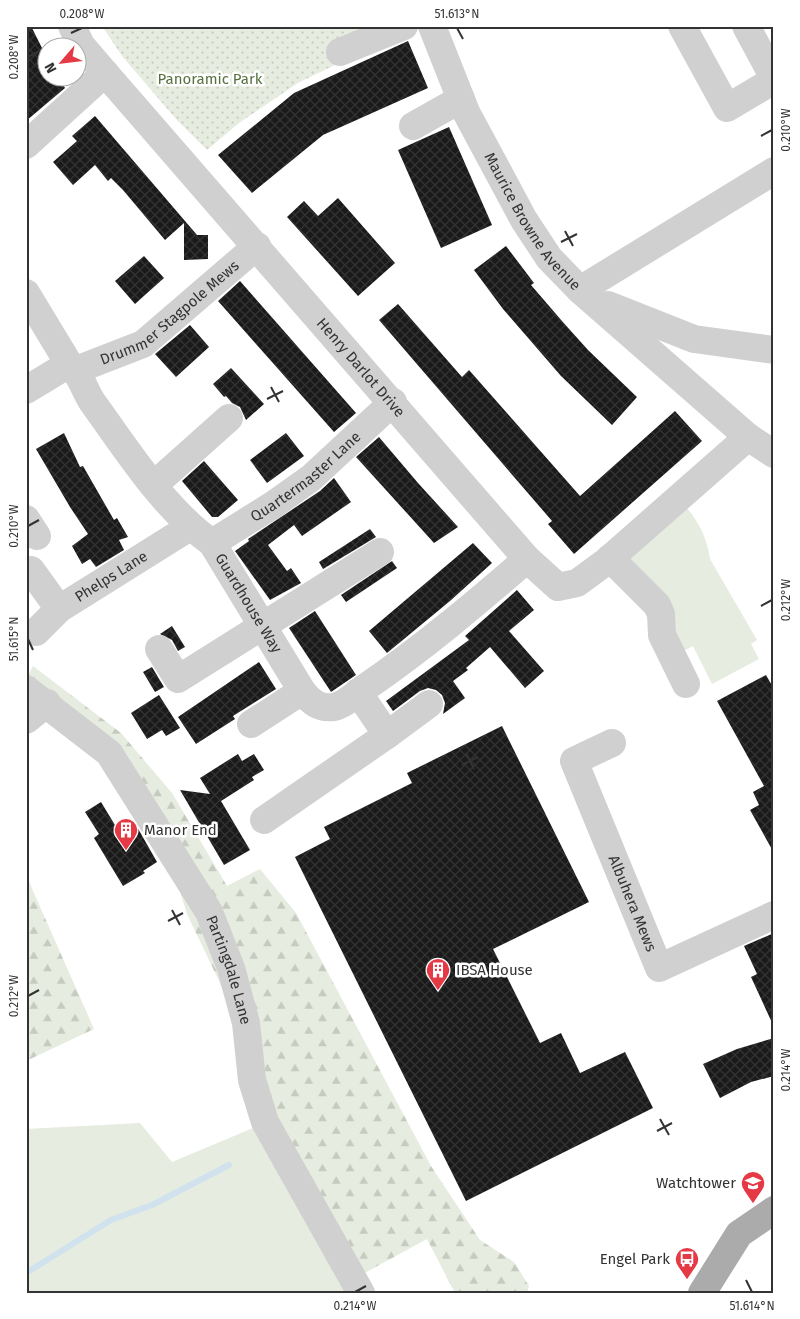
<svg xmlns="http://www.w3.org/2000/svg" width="800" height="1319" font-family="'Fira Sans',sans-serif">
<defs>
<pattern id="forest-firs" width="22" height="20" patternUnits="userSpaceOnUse" patternTransform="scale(1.25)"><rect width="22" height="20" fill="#e6ecdf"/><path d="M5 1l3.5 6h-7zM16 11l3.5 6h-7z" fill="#c6cbc0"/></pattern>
<pattern id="park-dots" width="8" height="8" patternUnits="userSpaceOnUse" patternTransform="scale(1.25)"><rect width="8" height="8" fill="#e6ecdf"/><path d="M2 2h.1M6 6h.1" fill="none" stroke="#c6cbc0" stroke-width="1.8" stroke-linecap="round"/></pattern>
<pattern id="building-cross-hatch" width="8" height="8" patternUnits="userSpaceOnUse" patternTransform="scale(1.25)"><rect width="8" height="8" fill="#1a1a1a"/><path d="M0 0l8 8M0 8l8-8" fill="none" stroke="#333"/></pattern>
</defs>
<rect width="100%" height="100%" fill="#fff"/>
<!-- green -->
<path fill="#e6ecdf" d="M686,507C699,522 707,538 710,559L757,640L751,644L759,659L712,684L693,646L678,654L629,565L631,553Z
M140,1123L172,1162L260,1125L350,1293H26V1129Z"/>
<!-- forest -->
<path fill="url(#forest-firs)" d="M33,666L121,733L172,793L227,886L260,869L296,913L431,1166L480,1240L514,1262L529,1286L527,1293H455L427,1239L361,1275L263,1100L220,983L187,914L172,865L138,788L26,679Z
M26,875L94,1029L26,1061Z"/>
<!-- park -->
<path fill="url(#park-dots)" d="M102,26H381L341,62L298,83L239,123L207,150L176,119L122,56Z"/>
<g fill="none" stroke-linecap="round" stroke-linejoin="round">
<!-- stream -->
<path stroke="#cfe2ee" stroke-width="6" d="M26,1273L111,1220L152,1205L229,1165"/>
</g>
<!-- building -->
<path fill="url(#building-cross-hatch)" d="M26,26H31L48,60V78H59L65,88L26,121Z
M408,41L428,88L323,135L252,193L218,155L294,93Z
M95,116L197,235H208V259L184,260V223L165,240L123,190L111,178L108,181L95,165L73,185L53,162L77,141L72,136Z
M449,127L492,225L441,248L398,150Z
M338,198L395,263L358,296L287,217L304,201L318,216Z
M506,246L534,283L531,285L562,321L588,350L637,397L612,425L561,376L503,309L474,270Z
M144,256L164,278L135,304L115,281Z
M240,281L356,413L334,432L218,301Z
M398,304L462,377L469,370L580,496L675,411L702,441L574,554L548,524L552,521L379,320Z
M190,325L209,347L176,377L155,354Z
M231,368L264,404L246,420L240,407L232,403L226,396L224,397L213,384Z
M64,433L80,467L83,466L114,520L117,518L128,537L119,540L124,550L96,567L90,559L82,564L72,546L88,534L70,507L36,449Z
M286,433L304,456L267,483L250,460Z
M379,437L418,483L458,527L434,543L356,457Z
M204,461L238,500L218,517H212L182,481Z
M334,478L351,502L302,536L294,525L268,545L287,571L291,568L301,583L270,600L235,551L249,541L248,539L320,491Z
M370,529L376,537L323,569L319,562Z
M473,543L492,563L450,601L387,653L369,631Z
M392,561L397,568L346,602L341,595Z
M517,590L534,610L509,631L544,671L525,688L490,647L466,668L468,670L453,681L465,698L443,714L445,703L442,695L436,690L428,688L420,691L393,711L386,701L469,640L465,636Z
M315,611L356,675L331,692L289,628Z
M172,626L185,647L178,651L172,640L160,634Z
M259,662L276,689L233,716L235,719L196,744L178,717Z
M152,667L164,687L155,692L143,672Z
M766,675L774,689V853L750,810L759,805L753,792L764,786L717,701Z
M159,695L180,728L166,736L162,730L147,739L131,713Z
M502,726L589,902L493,949L540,1043L561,1033L580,1073L625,1052L653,1108L466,1201L295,857L330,839L324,827L412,783L407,773Z
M238,754L242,761L254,754L264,770L252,777L254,780L221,801L250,850L224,865L180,790L210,794L200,778Z
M101,802L121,835L136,825L157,862L143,871L145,873L123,886L94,838L99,834L85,812Z
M774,933V1027L751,977L757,974L744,946Z
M774,1038V1076L751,1082L720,1098L703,1064L737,1049Z"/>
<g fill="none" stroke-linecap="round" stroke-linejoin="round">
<!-- minor -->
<g stroke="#d0d0d0" stroke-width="28">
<path id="s1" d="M72,26L81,45L105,73L527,559L558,587L577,583L607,561L748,437"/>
<path id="s2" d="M432,26L466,112L524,220L549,258L580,290L748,437L774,454"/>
<path d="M682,26L727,108L774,80"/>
<path d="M746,26L774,78"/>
<path d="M340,52L404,26"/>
<path d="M413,126L461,99"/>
<path d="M26,145L105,73"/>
<path d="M580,290L774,171"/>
<path id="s3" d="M26,293L69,364C81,374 84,390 93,403C127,450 164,509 212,543L302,691C311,702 319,709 334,707C344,705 357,693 366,687C423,648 475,604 527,559"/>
<path d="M608,305L694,339L774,350"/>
<path id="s4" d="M76,370L143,344L257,246"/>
<path d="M26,390L69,364"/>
<path d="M155,484L229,418"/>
<path d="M26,519L37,536"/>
<path id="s5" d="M212,543L273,505L311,478L393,402"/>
<path d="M610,558L657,605L661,614L662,635L686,684"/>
<path d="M31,570L59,609"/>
<path id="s6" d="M36,632L59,609L190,527"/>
<path d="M159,649L178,679L380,552"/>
<path id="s7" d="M26,689L109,753L209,912L231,968L246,1023L252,1080L265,1122L361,1293"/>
<path d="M26,720L47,703"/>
<path d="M251,724L302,691"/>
<path d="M387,735L429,704"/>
<path id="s8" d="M612,743L574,761L659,968L774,915"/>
<path d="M264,820L387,735L358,692"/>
</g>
<!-- major -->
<path stroke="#ababab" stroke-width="28" d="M702,1293L739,1234L774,1210"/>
</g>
<!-- ticks -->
<path fill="none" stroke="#333" stroke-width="2" d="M457,28L463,39M71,33L82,28M28,57L39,51M761,136L772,130M565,231L573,246M561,242L577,234M271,387L279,402M267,399L283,391M28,526L39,520M761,606L772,600M28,639L33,650M466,753L474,769M462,765L478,757M172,910L180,925M168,921L183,913M28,996L39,990M761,1076L772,1070M660,1119L669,1135M657,1131L672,1123M746,1280L752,1292M355,1292L366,1286"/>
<!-- icons -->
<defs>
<g id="building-pin" transform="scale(1.25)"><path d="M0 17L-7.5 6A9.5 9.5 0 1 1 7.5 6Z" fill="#e63946" stroke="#fff"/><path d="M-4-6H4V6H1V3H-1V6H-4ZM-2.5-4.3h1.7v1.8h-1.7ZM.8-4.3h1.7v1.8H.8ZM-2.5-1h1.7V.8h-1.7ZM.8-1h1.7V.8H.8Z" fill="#fff"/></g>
<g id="school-pin" transform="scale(1.25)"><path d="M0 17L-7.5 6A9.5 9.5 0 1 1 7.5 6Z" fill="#e63946" stroke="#fff"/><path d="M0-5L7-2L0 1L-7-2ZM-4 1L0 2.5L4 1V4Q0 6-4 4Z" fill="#fff"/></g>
<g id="bus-pin" transform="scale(1.25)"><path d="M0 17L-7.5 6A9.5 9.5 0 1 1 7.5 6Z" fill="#e63946" stroke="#fff"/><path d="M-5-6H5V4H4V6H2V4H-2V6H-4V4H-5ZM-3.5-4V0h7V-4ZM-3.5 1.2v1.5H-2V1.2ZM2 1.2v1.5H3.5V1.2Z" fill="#fff"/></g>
</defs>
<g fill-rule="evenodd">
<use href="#building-pin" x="126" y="830"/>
<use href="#building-pin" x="438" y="970"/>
<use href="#school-pin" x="753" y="1183"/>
<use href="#bus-pin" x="687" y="1259"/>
</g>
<g text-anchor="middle" stroke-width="5" stroke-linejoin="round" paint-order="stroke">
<!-- park labels -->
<g font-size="15" fill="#56703f" stroke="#fff">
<text x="210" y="84">Panoramic Park</text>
</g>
<!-- street labels -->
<g font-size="15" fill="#333" stroke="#fff">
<text dy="5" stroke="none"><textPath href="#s2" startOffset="221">Maurice Browne Avenue</textPath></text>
<text dy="5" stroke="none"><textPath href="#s4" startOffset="111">Drummer Stagpole Mews</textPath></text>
<text dy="5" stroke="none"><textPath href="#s1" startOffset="448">Henry Darlot Drive</textPath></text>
<text dy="5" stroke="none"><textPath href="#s5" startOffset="115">Quartermaster Lane</textPath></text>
<text dy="5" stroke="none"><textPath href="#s6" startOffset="94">Phelps Lane</textPath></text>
<text dy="5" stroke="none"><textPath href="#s3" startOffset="384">Guardhouse Way</textPath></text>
<text dy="5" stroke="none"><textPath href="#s8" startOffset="196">Albuhera Mews</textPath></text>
<text dy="5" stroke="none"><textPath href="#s7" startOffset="354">Partingdale Lane</textPath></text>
</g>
<!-- poi labels -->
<g font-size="15" fill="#333" stroke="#fff" text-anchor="start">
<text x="144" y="835">Manor End</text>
<text x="456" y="975">IBSA House</text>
<text x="736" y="1188" text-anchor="end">Watchtower</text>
<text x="670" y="1264" text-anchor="end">Engel Park</text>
</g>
</g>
<!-- border -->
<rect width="800" height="1319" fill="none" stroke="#ffffff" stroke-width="55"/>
<!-- north arrow -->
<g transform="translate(62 62) rotate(242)"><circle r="24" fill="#ffffff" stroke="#adadad"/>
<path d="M0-4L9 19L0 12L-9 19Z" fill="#e63946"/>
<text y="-8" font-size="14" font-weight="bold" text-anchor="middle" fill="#333333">N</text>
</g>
<rect x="28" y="28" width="744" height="1264" fill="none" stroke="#333" stroke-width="2"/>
<g font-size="12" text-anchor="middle" fill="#333">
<text x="82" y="18">0.208°W</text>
<text x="457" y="18">51.613°N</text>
<text transform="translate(14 57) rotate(-90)" y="4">0.208°W</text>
<text transform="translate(786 130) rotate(-90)" y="4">0.210°W</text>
<text transform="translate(14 526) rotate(-90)" y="4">0.210°W</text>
<text transform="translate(786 600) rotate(-90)" y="4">0.212°W</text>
<text transform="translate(14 639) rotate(-90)" y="4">51.615°N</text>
<text transform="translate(14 996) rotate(-90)" y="4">0.212°W</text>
<text transform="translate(786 1070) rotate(-90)" y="4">0.214°W</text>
<text x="355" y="1310">0.214°W</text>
<text x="752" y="1310">51.614°N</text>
</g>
</svg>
